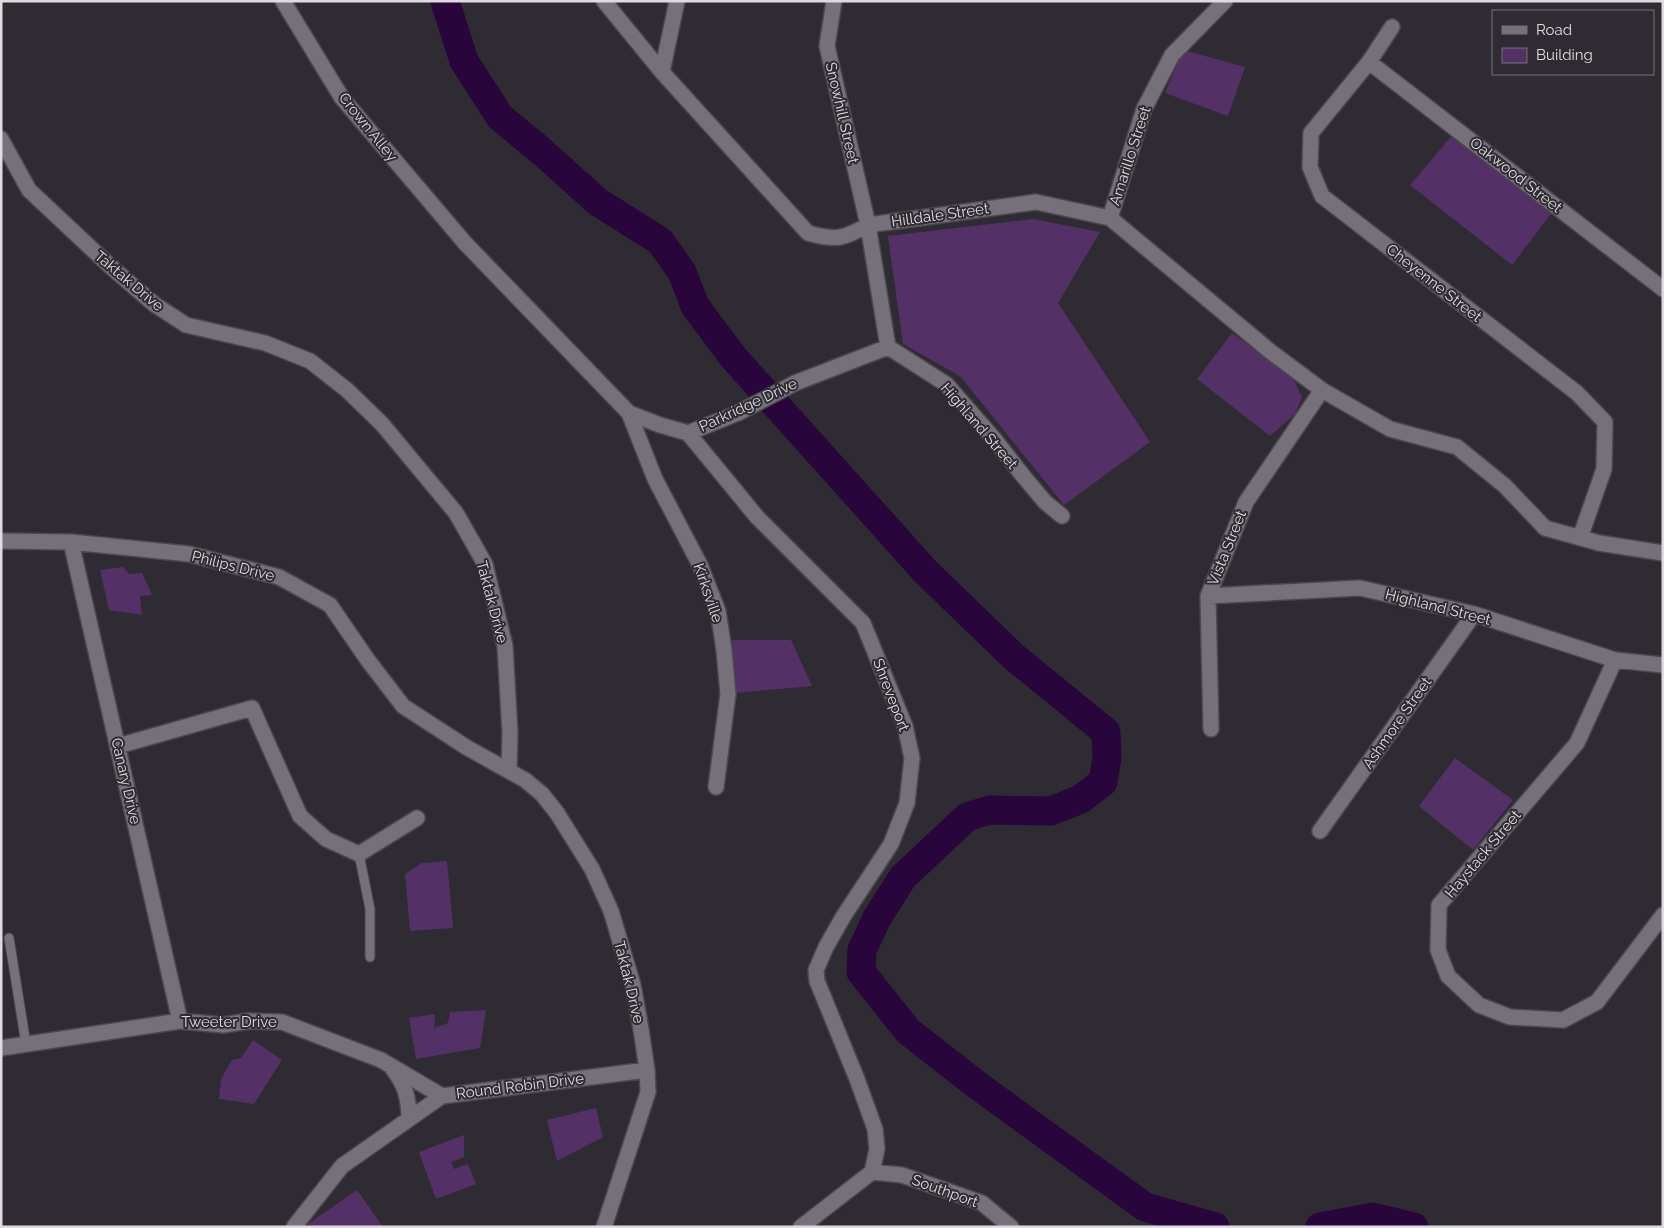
<svg xmlns="http://www.w3.org/2000/svg" width="1664" height="1228" font-family="Raleway,sans-serif">
<rect width="100%" height="100%" fill="#2f2b32"/>
<g fill="none" stroke-linecap="round" stroke-linejoin="round">
<!-- river -->
<path stroke="#28053a" stroke-width="29" d="M445,1L464,61L500,117L540,150L598,202L660,241L682,272L695,306L734,358L925,571L1014,657L1106,732L1107,757L1103,782L1081,799L1051,811L989,810L967,817L903,877L877,918L862,950L861,972L908,1031L977,1085L1145,1207L1215,1227
M1320,1227L1373,1217L1414,1227"/>
</g>
<!-- building -->
<path fill="#533167" d="M1183,50L1245,67L1228,116L1165,93Z
M1455,132L1556,207L1512,265L1410,185Z
M1033,219L1100,232L1058,303L1150,442L1064,505L960,376L903,344L888,236Z
M1232,333L1293,378L1302,397L1295,414L1270,436L1197,379Z
M123,567L129,574L142,573L152,595L140,596L142,615L109,610L100,570Z
M729,640H791L812,686L734,693Z
M1455,758L1513,800L1473,850L1419,806Z
M447,861L453,928L410,931L405,874L422,863Z
M486,1010L480,1048L416,1059L409,1018L435,1014L434,1028L448,1023L450,1012Z
M253,1040L282,1060L254,1104L219,1099L221,1079L232,1060L241,1058Z
M596,1108L603,1137L557,1161L547,1120Z
M464,1135V1157L451,1162L454,1169L468,1164L476,1184L436,1199L419,1152Z
M357,1190L383,1227H310L308,1224Z"/>
<g fill="none" stroke-linecap="round" stroke-linejoin="round">
<!-- service casing -->
<g stroke="#4b474e" stroke-width="11">
<path id="service" d="M359,854L370,909V957
M9,938L26,1044"/>
</g>
<!-- minor casing -->
<g stroke="#4b474e" stroke-width="18">
<path id="minor" d="M283,1L342,98L465,243L629,413L660,425L688,433L738,413L795,383L888,347
M604,1L662,72L808,233C836,241 843,239 868,225L1036,202L1110,218L1271,352L1322,390L1390,429L1457,447L1505,486L1545,528L1599,543L1663,553
M834,1L827,46L868,225L888,347
M1392,27L1369,62L1311,133L1310,167L1322,196L1577,393L1605,422L1604,469L1580,538
M1369,62L1663,289
M662,72L677,1
M1,139L29,190L110,266L154,304L186,325L265,343L310,361L347,390L382,424L456,513L485,564L505,646L510,733L509,770
M1110,218L1144,109L1172,55L1225,1
M888,347L946,384L995,440L1024,477L1045,502L1062,516
M629,413L655,479L700,565L718,611L724,650L728,694L716,787
M688,433L757,517L863,623L905,726L912,758L907,803L891,844L843,917L826,947L816,970L817,981L857,1079L875,1129L877,1149L872,1172
M1,541L71,542L189,554L279,577L330,605L367,659L403,706L466,747L525,780L542,794L557,813L592,869L611,911L633,985L641,1029L647,1070L648,1092L604,1227
M71,542L180,1021
M1208,596L1360,588L1474,614L1615,660L1663,665
M1615,660L1577,743L1439,905L1438,950L1448,976L1479,1005L1510,1017L1563,1020L1597,1002L1663,915
M1211,729L1208,596L1246,502L1322,390
M118,746L252,708L300,816L326,839L359,854L417,818
M1320,831L1474,614
M1,1048L180,1021L223,1025L249,1021L282,1022L381,1060L442,1096
M392,1068C405,1084 409,1098 409,1119
M872,1172L902,1175L982,1203L1011,1227
M294,1227L342,1166L442,1096L647,1070
M801,1227L872,1172"/>
</g>
<!-- service -->
<use href="#service" stroke="#757079" stroke-width="9"/>
<!-- minor -->
<use href="#minor" stroke="#757079" stroke-width="15"/>
</g>
<g text-anchor="middle" stroke-width="4" stroke-linejoin="round" paint-order="stroke">
<!-- street labels -->
<g font-size="15" fill="#dfdce1" stroke="#2f2b32">
<text transform="translate(842 113) rotate(77)" y="5">Snowhill Street</text>
<text transform="translate(368 127) rotate(51)" y="5">Crown Alley</text>
<text transform="translate(1130 156) rotate(-72)" y="5">Amarillo Street</text>
<text transform="translate(1516 175) rotate(38)" y="5">Oakwood Street</text>
<text transform="translate(940 215) rotate(-8)" y="5">Hilldale Street</text>
<text transform="translate(129 281) rotate(40)" y="5">Taktak Drive</text>
<text transform="translate(1434 283) rotate(38)" y="5">Cheyenne Street</text>
<text transform="translate(748 405) rotate(-25)" y="5">Parkridge Drive</text>
<text transform="translate(979 426) rotate(49)" y="5">Highland Street</text>
<text transform="translate(1227 548) rotate(-68)" y="5">Vista Street</text>
<text transform="translate(233 566) rotate(14)" y="5">Philips Drive</text>
<text transform="translate(708 593) rotate(71)" y="5">Kirksville</text>
<text transform="translate(492 602) rotate(75)" y="5">Taktak Drive</text>
<text transform="translate(1438 607) rotate(14)" y="5">Highland Street</text>
<text transform="translate(891 695) rotate(69)" y="5">Shreveport</text>
<text transform="translate(1397 723) rotate(-55)" y="5">Ashmore Street</text>
<text transform="translate(126 781) rotate(77)" y="5">Canary Drive</text>
<text transform="translate(1483 854) rotate(-50)" y="5">Haystack Street</text>
<text transform="translate(629 982) rotate(76)" y="5">Taktak Drive</text>
<text x="229" y="1027">Tweeter Drive</text>
<text transform="translate(520 1086) rotate(-7)" y="5">Round Robin Drive</text>
<text transform="translate(945 1191) rotate(20)" y="5">Southport</text>
</g>
</g>
<!-- border -->
<rect width="1664" height="1228" fill="none" stroke="#dfdce1" stroke-width="5"/>
<!-- legend -->
<rect x="1492" y="10" width="162" height="65" fill="#2f2b32" stroke="#757278"/>
<rect x="1502" y="26" width="25" height="8" fill="#757079" stroke="#757278"/>
<text x="1536" y="35" font-size="15" fill="#dfdce1">Road</text>
<rect x="1502" y="48" width="25" height="15" fill="#533167" stroke="#757278"/>
<text x="1536" y="60" font-size="15" fill="#dfdce1">Building</text>
</svg>
